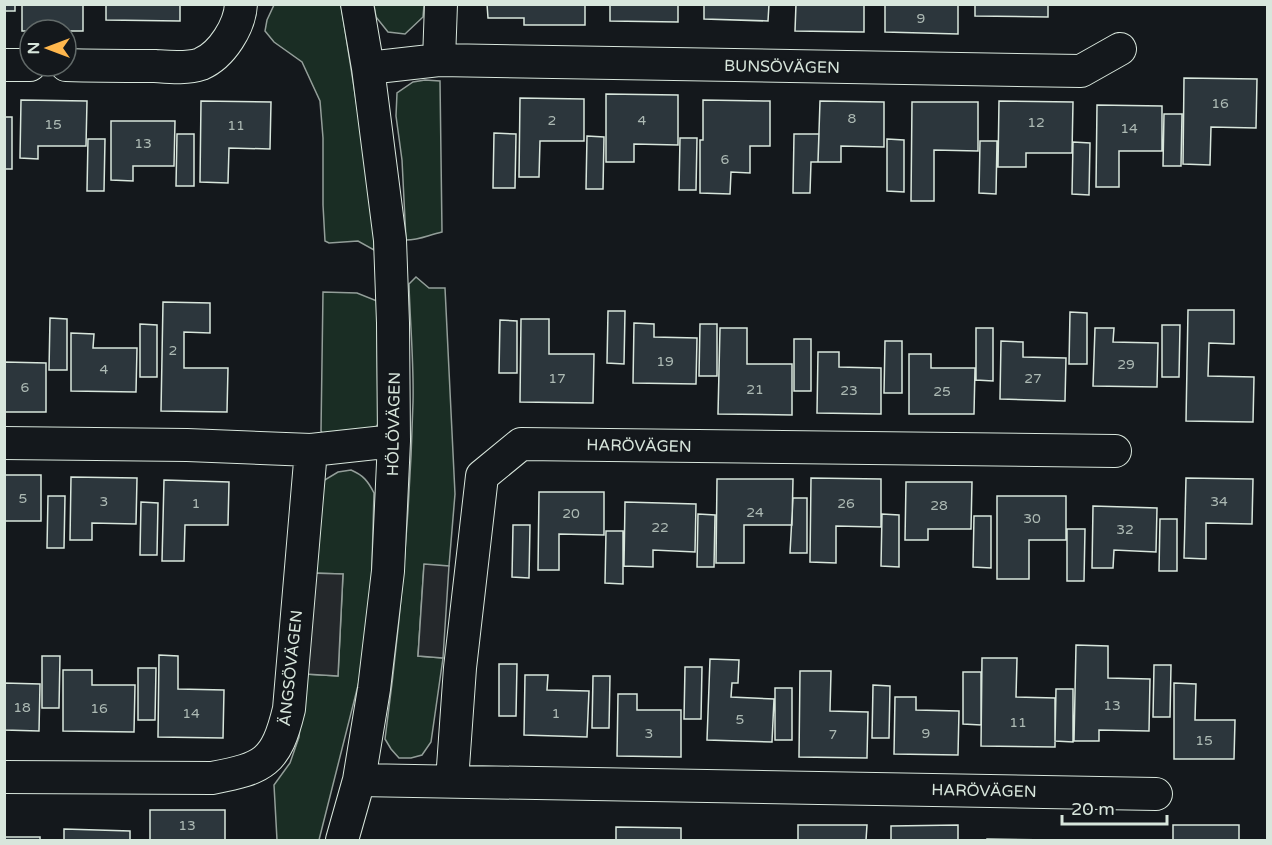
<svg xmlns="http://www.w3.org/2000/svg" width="1272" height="845" font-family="'Varela Round',sans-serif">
<rect width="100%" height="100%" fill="#14181c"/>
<!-- green -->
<path fill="#1a2d24" stroke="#939e99" stroke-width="1.5" d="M274,5H341L374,214V250L358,241L329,243L325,241L323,205V138L320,101L302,62L274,42L265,31L267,20Z
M374,5H424L423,17L405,34L388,32L376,17Z
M425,80L440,81L442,232C428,235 420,240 406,240L402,160L396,116L397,93L413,82Z
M416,277L429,288H445L455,494L449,566L424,565L418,656L443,658L431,742L422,755L411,758H399L391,749L385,739C400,627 410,515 413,402C414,363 410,323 409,284Z
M323,292L357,293L377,301L378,424L374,430L327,440L321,431Z
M351,470C363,475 368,481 374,493L370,638L319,840H277L274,785L290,763L299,737L305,674L338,676L343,574L309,573L318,484L338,472Z"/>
<!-- parking -->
<path fill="#24282b" stroke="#939e99" stroke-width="1.5" d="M424,564L449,566L443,658L418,656Z
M309,573L343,574L338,676L305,674Z"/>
<!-- building -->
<path fill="#2c363c" stroke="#d8e6dc" stroke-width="1.5" d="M4,4H15V11H4Z
M22,4H83V31H22Z
M106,4H180V21L106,20Z
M487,4H585V25H524V18H488Z
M610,4H678V22L610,21Z
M704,4H769L768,21L704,19Z
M796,4H864V32L795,31Z
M885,4H958V34L885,32Z
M975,4H1048V17L975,16Z
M1184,78L1257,79L1256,128L1211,127L1210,165L1183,164Z
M606,94L678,95V145L634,144V162H606Z
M520,98L584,99V141H540L539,177H519Z
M21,100L87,101L86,146H38V159L20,158Z
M703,100L770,101V146H750V173L731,172L730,194L700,193V140H703Z
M201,101L271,102L270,149L229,148L228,183L200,182Z
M820,101L884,102V147L841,146V162H818Z
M999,101L1073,102L1072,153H1026V167H998Z
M912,102H978V151L934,150V201H911Z
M1097,105L1162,106V151H1119V187H1096Z
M1164,114H1182L1181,166H1163Z
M4,117H12V169H4Z
M111,121H175L174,166H133V181L111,180Z
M494,133L516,134L515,188H493Z
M177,134H194V186H176Z
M794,134H819L818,162H811L810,193H793Z
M587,136L604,137L603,189H586Z
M680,138H697L696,190H679Z
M88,139H105L104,191H87Z
M887,139L904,140V192L887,191Z
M980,141H997L996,194L979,193Z
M1073,142L1090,143L1089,195L1072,194Z
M163,302L210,303V333L184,332V368H228L227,412L161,411Z
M1188,310H1234V344L1209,343L1208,376L1254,377L1253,422L1186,421Z
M608,311H625L624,364L607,363Z
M1070,312L1087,313V364H1069Z
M50,318L67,319V370H49Z
M521,319H549V354H594L593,403L520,402Z
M500,320L517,321V373H499Z
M634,323L654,324V337L697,338L696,384L633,383Z
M140,324L157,325V377H140Z
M700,324H717V376H699Z
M1162,325H1180L1179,377H1162Z
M720,328H747V364H792V415L718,414Z
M976,328H993V381L976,380Z
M1095,328H1114L1113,342L1158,343L1157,387L1093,386Z
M71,333L94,334L93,348H137L136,392L71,391Z
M794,339H811V391H794Z
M885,341H902V393H884Z
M1001,341L1023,342V357L1066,358L1065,401L1000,399Z
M818,352H839V367L881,368V414L817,413Z
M909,354H931V368H975L974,414H909Z
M4,362L46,363V412H4Z
M4,475H41V521H4Z
M71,477L137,478L136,524L92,523V540H70Z
M811,478L881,479V527L836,526V563L810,562Z
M1186,478L1253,479L1252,524L1206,523V559L1184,558Z
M717,479H793L792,525H744V563H716Z
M164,480L229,482L228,525H185L184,561H162Z
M906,482H972L971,529H928V540H905Z
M539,492H604V535L559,534V570H538Z
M48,496H65L64,548H47Z
M997,496H1066V540H1029V579H997Z
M793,498H807V553H790Z
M141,502L158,503L157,555H140Z
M625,502L696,504L695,552L653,550V567L624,566Z
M1093,506L1157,508L1156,552L1114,550L1113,568H1092Z
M698,514L715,515L714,567H697Z
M882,514L899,515V567L881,566Z
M974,516H991V568L973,567Z
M1160,519H1177V571H1159Z
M513,525H530L529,578L512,577Z
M1067,529H1085L1084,581H1067Z
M606,531H623V584L605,583Z
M1076,645L1108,646V678L1150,679L1149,731L1099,730V741H1074Z
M159,655L178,656V689L224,690L223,738L158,737Z
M42,656H60L59,708H42Z
M982,658H1017L1016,697L1055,698V747L981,746Z
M710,659L739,660L738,683H732L731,697L774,699L772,742L707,740Z
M499,664H517L516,716H499Z
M1154,665H1171L1170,717H1153Z
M685,667H702L701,719H684Z
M138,668H156L155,720H138Z
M63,670H92V685H135L134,732L63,731Z
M800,671H831L830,711L868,712L867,758L799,757Z
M963,672H981V725L963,724Z
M525,675H548L547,690L589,691L587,737L524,735Z
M593,676H610L609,728H592Z
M4,683L40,684L39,731L4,730Z
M1174,683L1196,684L1195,720H1235L1234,759H1174Z
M873,685L890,686L889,738H872Z
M775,688H792V740H775Z
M1056,689H1073V742L1055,741Z
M618,694H637V710H681V757L617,756Z
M895,697H916V710L959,711L958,755L894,754Z
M150,810H225V840H150Z
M798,825H867L866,840H798Z
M958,825V840H891V826Z
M1173,825H1239V840H1173Z
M616,827L681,828V840H616Z
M64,829L130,831V840H64Z
M4,837H40V840H4Z
M987,839L1053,840H987Z"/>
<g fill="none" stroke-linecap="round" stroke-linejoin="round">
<!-- minor casing -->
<g stroke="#d8e6dc" stroke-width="34">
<path id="minor" d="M439,60L441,4
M4,65H30
M66,65C96,66 125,66 155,66C169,67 187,69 201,64C222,55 240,26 241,4
M368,68L439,60L1081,71L1120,49
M4,443L187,445L311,450
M4,777L212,778C264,768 276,763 289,709L311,450L394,441
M359,780L1156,794
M452,781L460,668L482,476L521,444L1115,451
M342,840L359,780L374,689L388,571L394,441L393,323L390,240L368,68L357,4"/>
</g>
<!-- minor -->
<use href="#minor" stroke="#14181c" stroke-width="32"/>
</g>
<g text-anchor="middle" stroke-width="4.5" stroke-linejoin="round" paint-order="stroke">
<!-- number labels -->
<g font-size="14" fill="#adbab4">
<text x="921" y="23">9</text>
<text x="1220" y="108">16</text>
<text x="852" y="123">8</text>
<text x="552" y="125">2</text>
<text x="642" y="125">4</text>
<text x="1036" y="127">12</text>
<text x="53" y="129">15</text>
<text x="236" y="130">11</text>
<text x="1129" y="133">14</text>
<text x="143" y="148">13</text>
<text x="725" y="164">6</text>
<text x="173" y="355">2</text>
<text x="665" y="366">19</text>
<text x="1126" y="369">29</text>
<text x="104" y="374">4</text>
<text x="557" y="383">17</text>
<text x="1033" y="383">27</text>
<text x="25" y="392">6</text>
<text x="755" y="394">21</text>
<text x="849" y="395">23</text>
<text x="942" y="396">25</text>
<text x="23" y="503">5</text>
<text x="104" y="506">3</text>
<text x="1219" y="506">34</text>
<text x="196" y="508">1</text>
<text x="846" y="508">26</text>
<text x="939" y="510">28</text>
<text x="755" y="517">24</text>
<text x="571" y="518">20</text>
<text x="1032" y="523">30</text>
<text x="660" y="532">22</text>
<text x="1125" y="534">32</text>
<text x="1112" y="710">13</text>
<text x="22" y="712">18</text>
<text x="99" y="713">16</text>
<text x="191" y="718">14</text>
<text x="556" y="718">1</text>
<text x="740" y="724">5</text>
<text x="1018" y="727">11</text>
<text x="649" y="738">3</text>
<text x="926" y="738">9</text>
<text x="833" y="739">7</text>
<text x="1204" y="745">15</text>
<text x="187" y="830">13</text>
</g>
<!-- street labels -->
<g font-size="16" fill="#d8e6dc" stroke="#14181c">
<text transform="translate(782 66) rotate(1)" y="6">BUNSÖVÄGEN</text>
<text transform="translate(393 424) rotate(-89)" y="6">HÖLÖVÄGEN</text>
<text transform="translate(639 445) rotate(1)" y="6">HARÖVÄGEN</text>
<text transform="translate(290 668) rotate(-84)" y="6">ÄNGSÖVÄGEN</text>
<text transform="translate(984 790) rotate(1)" y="6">HARÖVÄGEN</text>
</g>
</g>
<!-- border -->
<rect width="1272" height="845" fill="none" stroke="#d8e6dc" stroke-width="12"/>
<!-- north arrow -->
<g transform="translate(48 48) rotate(270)"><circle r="28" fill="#14181c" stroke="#626a69" stroke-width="1.5"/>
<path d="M0-4.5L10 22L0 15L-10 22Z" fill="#ffb74d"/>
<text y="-9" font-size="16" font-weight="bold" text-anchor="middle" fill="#d8e6dc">N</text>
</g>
<!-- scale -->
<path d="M1062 815v9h105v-9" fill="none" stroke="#d8e6dc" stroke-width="3"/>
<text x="1071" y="815" font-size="18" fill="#d8e6dc" stroke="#14181c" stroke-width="4.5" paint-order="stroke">20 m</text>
</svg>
